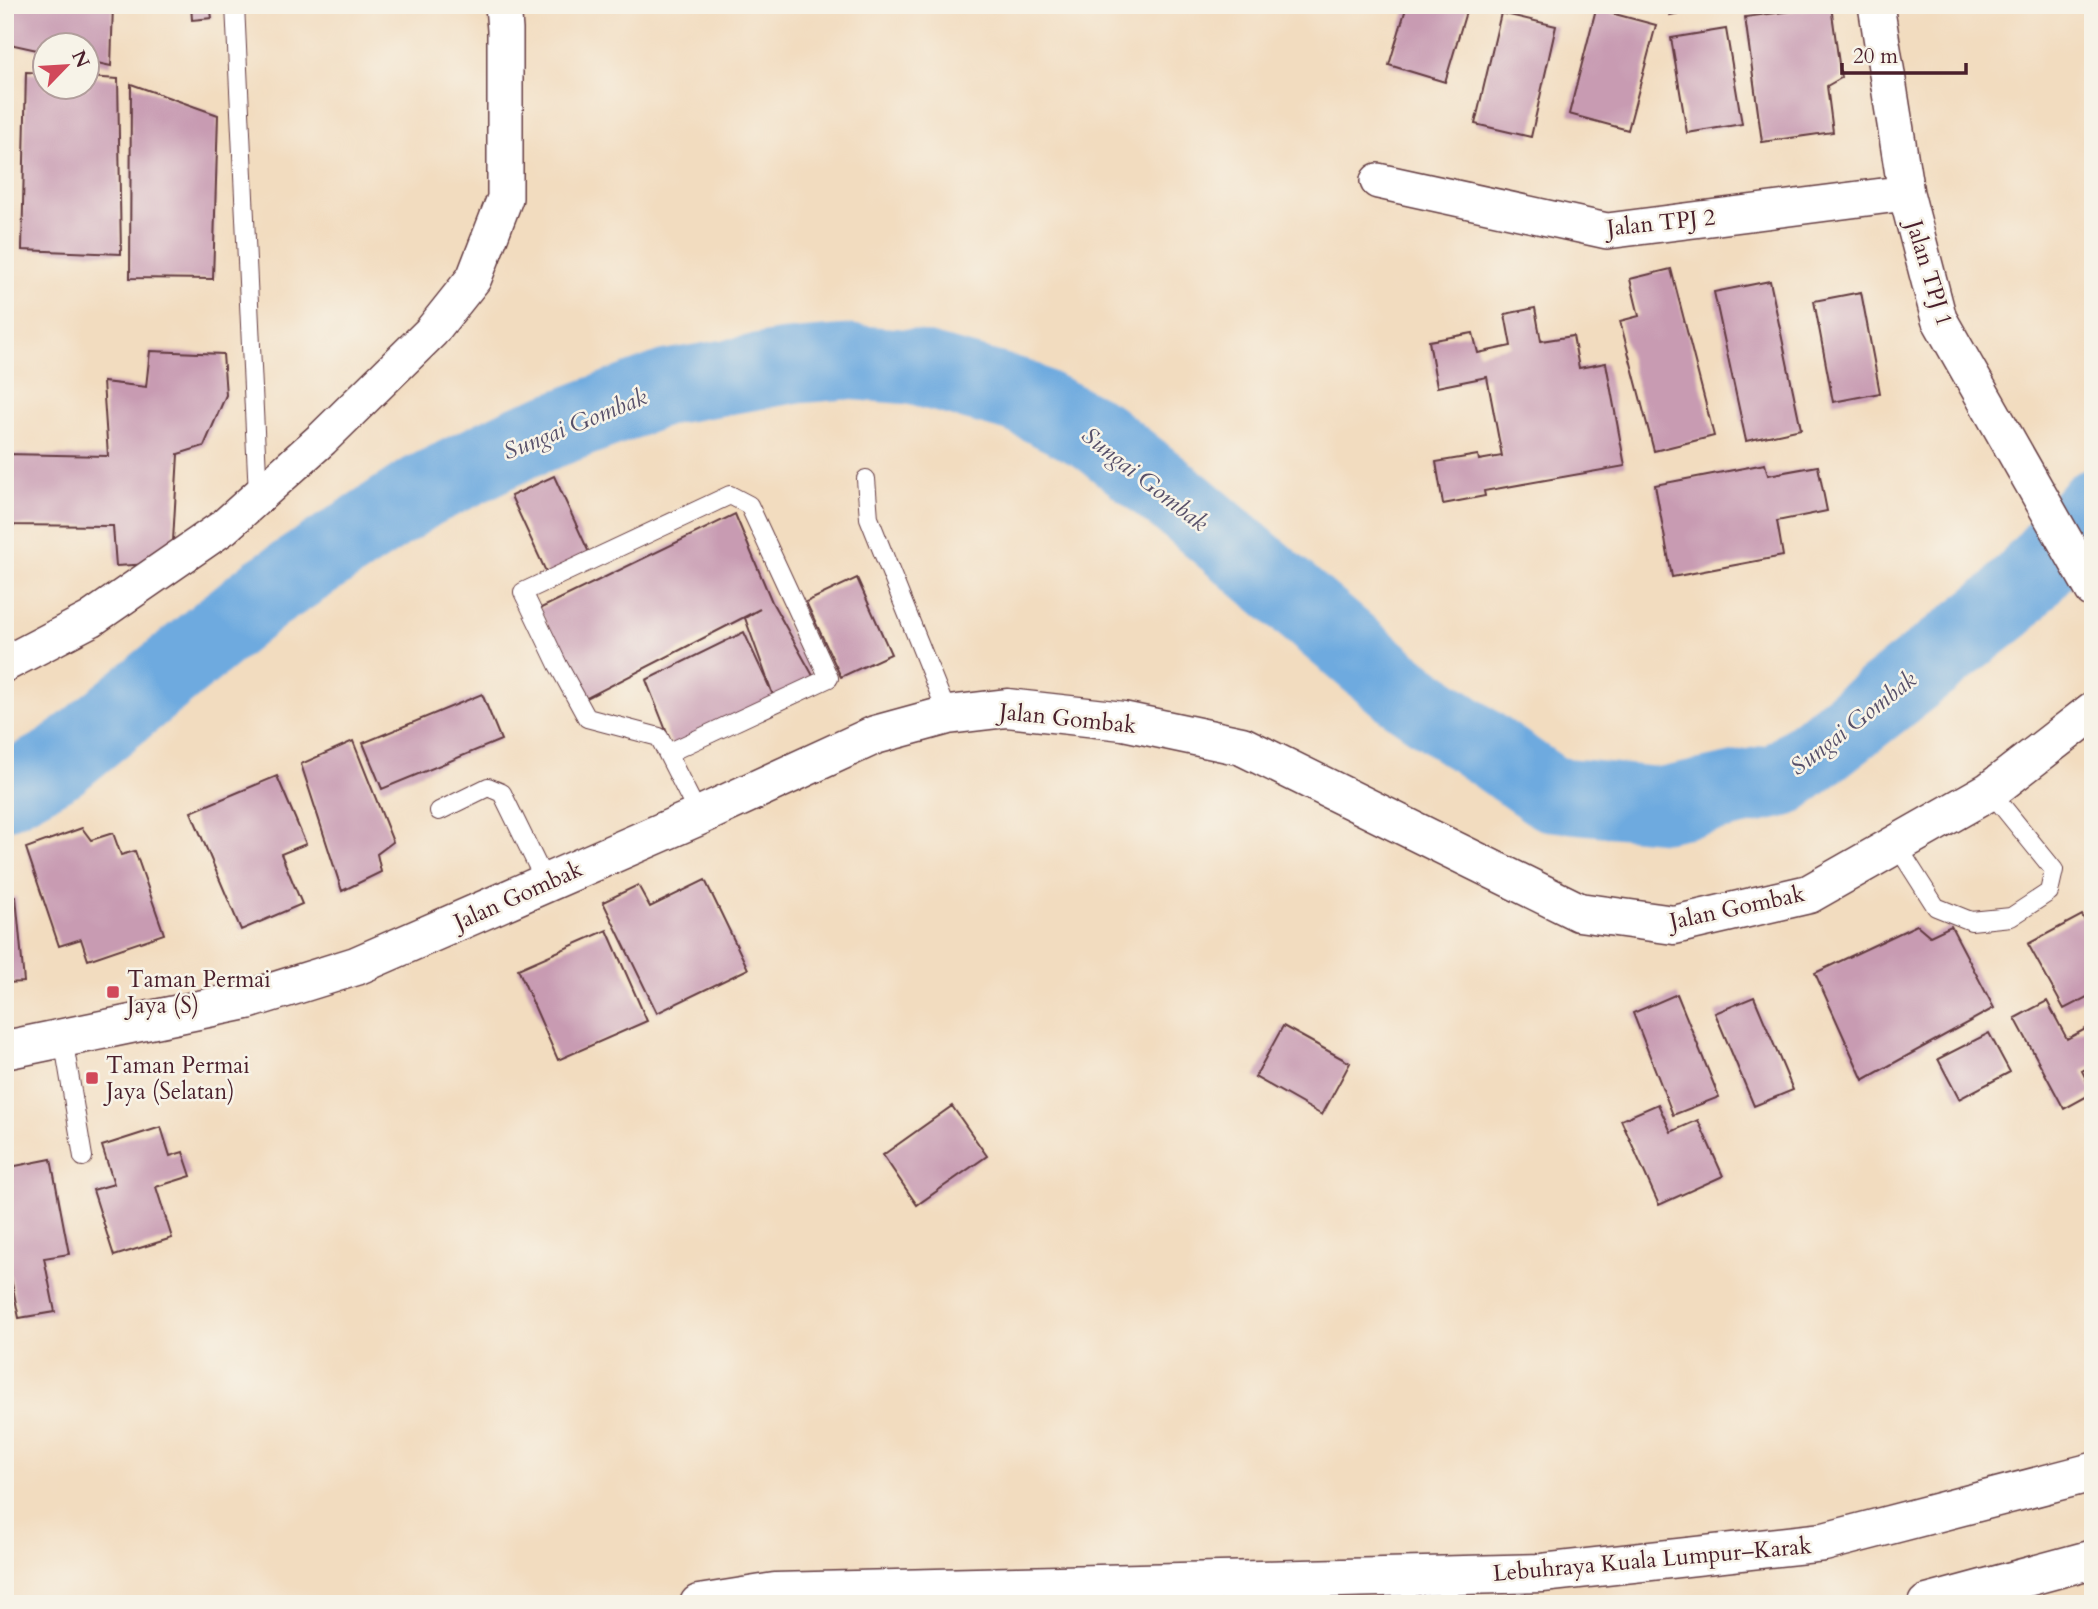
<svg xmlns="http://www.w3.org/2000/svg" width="2098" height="1609" font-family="Cardo,serif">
<rect width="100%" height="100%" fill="#f7f3e8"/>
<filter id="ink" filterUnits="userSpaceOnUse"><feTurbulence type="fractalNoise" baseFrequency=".0143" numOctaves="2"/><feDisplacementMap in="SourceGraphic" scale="14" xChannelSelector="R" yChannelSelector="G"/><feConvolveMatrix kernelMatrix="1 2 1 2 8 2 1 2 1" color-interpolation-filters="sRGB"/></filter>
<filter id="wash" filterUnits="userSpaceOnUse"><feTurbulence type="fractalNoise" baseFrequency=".00686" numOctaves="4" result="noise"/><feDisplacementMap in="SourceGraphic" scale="28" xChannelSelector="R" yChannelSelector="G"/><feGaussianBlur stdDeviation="1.57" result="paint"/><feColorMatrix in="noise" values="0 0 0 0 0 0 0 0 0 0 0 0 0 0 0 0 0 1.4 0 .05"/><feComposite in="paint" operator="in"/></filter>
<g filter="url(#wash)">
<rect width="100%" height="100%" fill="#f2dcbf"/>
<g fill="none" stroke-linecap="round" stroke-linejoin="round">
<!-- river -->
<path stroke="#6eaadf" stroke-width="75" d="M5,792L60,762L265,594L421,492L522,442L668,387L786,367L847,362L912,367L1019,396L1096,435L1186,507L1400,689L1551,794L1664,805L1781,780L2006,604L2093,506"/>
</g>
<g id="blocks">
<!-- building -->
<path fill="#c89bb2" d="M5,5H113L111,66L88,61V46H46V52L5,43Z
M191,5H210L212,18L192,20Z
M1407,5H1468L1445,82L1389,65Z
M1668,5H1713V6L1670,15Z
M1831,6L1841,78L1827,86L1833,132L1762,142L1745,17Z
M1596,9L1656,25L1628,130L1569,114Z
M1501,13L1556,26L1531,137L1475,124Z
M1726,29L1742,124L1687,133L1671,38Z
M26,72L46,73V88H88V77L118,79L121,254L22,250Z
M131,84L218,115L213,279L130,278Z
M1671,269L1714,436L1654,451L1620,321L1639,316L1630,279Z
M1770,281L1801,429L1746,441L1714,292Z
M1861,292L1880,393L1833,402L1814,301Z
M1535,308L1541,341L1573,336L1579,368L1606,363L1625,466L1484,491L1485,496L1443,504L1436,462L1478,455L1479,460L1502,456L1487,377L1437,387L1429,341L1473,333L1478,353L1511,346L1505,314Z
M150,351L223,354L226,395L204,446L178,454L173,541L151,564L116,566L113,526L5,525V454L108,456L103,382L146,387Z
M1765,464L1768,475L1818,466L1827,511L1777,521L1783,556L1672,577L1655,485Z
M554,476L591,557L548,576L511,496Z
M735,514L772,602L816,681L673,748L646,680L744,632L773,695L745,618L760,609L585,699L539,609Z
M857,578L891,654L841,677L806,602Z
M482,694L501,740L382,789L363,743Z
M353,741L393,842L377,854L381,872L342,891L301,764Z
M277,776L306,844L281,854L302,904L241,930L191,812Z
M82,828L91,840L113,833L121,855L135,851L164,934L88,960L81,939L59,946L26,848Z
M705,880L748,969L657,1013L603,902L638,885L650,907Z
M16,897L24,982L5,983V898Z
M2082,915L2089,929L2093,930V994L2064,1009L2028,944Z
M1917,925L1930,936L1951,926L1994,1008L1863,1080L1815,973Z
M607,930L647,1021L558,1060L518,969Z
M1677,994L1719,1097L1673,1115L1633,1013Z
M1754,997L1793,1090L1754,1106L1715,1013Z
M2047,1001L2067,1039L2093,1025V1065L2082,1071L2093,1093L2064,1109L2015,1018Z
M1283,1026L1350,1063L1322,1115L1255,1077Z
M1989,1033L2010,1072L1959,1099L1938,1059Z
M1658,1104L1671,1132L1698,1120L1723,1176L1659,1205L1621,1120Z
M952,1106L987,1156L917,1205L883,1155Z
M161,1127L170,1156L183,1152L191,1176L156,1187L172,1238L114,1256L93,1190L114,1184L102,1146Z
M51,1159L69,1254L44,1258L55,1312L19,1318L5,1249V1168Z"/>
</g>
</g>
<g filter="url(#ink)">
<use href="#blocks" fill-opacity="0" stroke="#633b41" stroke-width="2"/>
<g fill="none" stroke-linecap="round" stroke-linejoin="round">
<!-- lane casing -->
<g stroke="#633b41" stroke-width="20">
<path id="lane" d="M235,5L258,495
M866,479L869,518L948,715
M668,753L829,678L749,505L730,495L523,592L558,665L587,718L659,737L699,816
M439,811L488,787L502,793L546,883
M1896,844L1936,907L1971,921L2011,917L2049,892L2054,870L1990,791
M63,1038L83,1157"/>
</g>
<!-- street casing -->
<g stroke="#633b41" stroke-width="38">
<path id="street" d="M1876,5L1906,193L1939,319L2093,590
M1378,181L1607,231L1906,193
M5,664L91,619L224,527L322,439L431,332L474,278L505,198V30L503,5"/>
</g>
<!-- secondary casing -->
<g stroke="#633b41" stroke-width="41">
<path id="secondary" d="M5,1050L247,1000L356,966L699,816L875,735L948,715L1007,708L1123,721L1242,746L1579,912L1674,925L1809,894L1990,791L2093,711"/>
</g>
<!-- highway casing -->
<g stroke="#633b41" stroke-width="41">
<path id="highway" d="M699,1604L775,1592L1542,1573L1824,1542L2093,1472
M1927,1604L2093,1559"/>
</g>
<!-- lane -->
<use href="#lane" stroke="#fff" stroke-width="18"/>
<!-- street -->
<use href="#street" stroke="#fff" stroke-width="35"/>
<!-- secondary -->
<use href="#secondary" stroke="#fff" stroke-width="38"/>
<!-- highway -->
<use href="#highway" stroke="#fff" stroke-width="38"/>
</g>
</g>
<!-- markers -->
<g fill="#d1495b" stroke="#f7f3e8" stroke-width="2.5">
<rect x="106" y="985" width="14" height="14" rx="3.5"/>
<rect x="85" y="1071" width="14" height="14" rx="3.5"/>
</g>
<g text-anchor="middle" stroke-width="5" stroke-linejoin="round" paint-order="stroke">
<!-- street labels -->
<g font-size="23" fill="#4a1f2b" stroke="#f7f3e8">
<text transform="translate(1661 222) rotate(-6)" y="8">Jalan TPJ 2</text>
<text transform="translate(1930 273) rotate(73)" y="8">Jalan TPJ 1</text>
<text transform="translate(1068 718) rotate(6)" y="8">Jalan Gombak</text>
<text transform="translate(518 895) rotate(-24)" y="8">Jalan Gombak</text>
<text transform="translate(1737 907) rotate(-12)" y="8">Jalan Gombak</text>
<text transform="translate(1652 1559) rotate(-5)" y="8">Lebuhraya Kuala Lumpur–Karak</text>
</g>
<!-- poi labels -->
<g font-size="23" fill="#4a1f2b" stroke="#f7f3e8" text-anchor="start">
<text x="127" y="987">Taman Permai<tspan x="127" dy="26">Jaya (S)</tspan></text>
<text x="106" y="1073">Taman Permai<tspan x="106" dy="26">Jaya (Selatan)</tspan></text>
</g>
<!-- water labels -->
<g font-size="24" font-style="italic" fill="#57506a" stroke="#f7f3e8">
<text transform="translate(575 424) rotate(-22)" y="8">Sungai Gombak</text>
<text transform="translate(1145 479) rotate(38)" y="8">Sungai Gombak</text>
<text transform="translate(1853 723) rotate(-38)" y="8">Sungai Gombak</text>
</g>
</g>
<!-- margin -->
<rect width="2098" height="1609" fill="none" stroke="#f7f3e8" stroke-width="28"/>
<!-- north arrow -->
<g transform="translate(66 66) rotate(65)"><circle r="33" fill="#f7f3e8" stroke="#b29e9c" stroke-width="2"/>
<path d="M0-5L12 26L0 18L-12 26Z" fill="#d1495b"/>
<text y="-10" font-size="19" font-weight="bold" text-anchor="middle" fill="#4a1f2b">N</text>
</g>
<!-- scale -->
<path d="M1842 63v10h124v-10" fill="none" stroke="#4a1f2b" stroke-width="3.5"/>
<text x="1853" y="63" font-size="21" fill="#4a1f2b" stroke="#f7f3e8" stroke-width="5" paint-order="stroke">20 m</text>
</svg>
